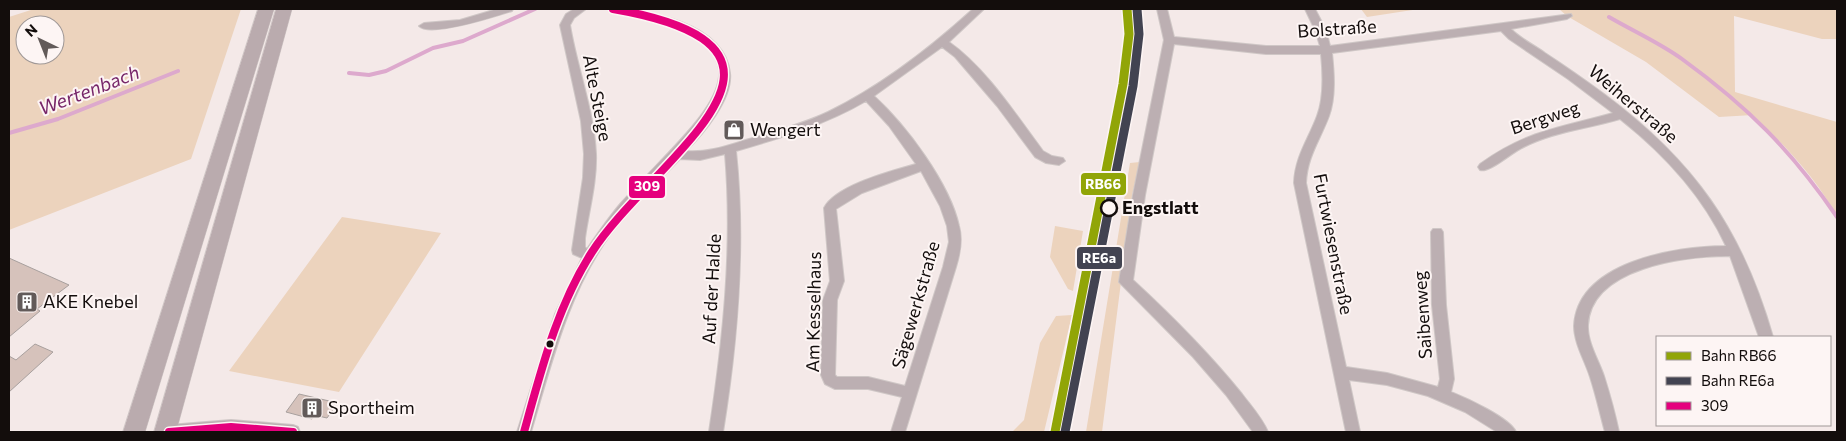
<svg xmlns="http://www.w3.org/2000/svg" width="1846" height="441" font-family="Commissioner,sans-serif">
<rect width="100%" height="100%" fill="#f4e9e8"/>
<!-- green -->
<path fill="#ecd3bd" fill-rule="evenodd" d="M34,9H241L191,159L9,230V17ZM25,25H55V55H25Z
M1361,9H1419L1367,17Z
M1559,9H1837V39H1822L1734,16L1735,92L1837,122V217C1817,178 1784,145 1753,115L1719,117L1646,62L1567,16Z
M1140,162L1132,195L1102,432H1086L1130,163Z
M342,217L441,233L339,392L229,371Z
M1055,226L1083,231L1073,291L1068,289L1050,257Z
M1072,315L1044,432H1012L1024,420L1040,343L1056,316Z"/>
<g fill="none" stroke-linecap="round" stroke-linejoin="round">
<!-- stream -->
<path stroke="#dda9cd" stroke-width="4" d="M1609,17C1633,31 1660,43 1682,59C1748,107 1791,150 1837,217
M349,73L369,75L386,71L433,48L463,41L535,9
M9,133L58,119L178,71"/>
</g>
<!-- building -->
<path fill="#d6c2bb" stroke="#a8a09e" d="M9,258L69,285L37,309L40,311L9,337Z
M35,344L53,352L9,392V356L16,360Z
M299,394L338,403L327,418L314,415L312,419L286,412Z"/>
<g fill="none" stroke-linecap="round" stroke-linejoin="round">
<!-- minor casing -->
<g stroke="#cfc7c6" stroke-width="2">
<path id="minor" d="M497,9H513L512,11C496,16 430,38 419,26L424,23L460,20Z
M574,9H586L574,18L570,25C577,68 594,110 596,154C597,182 589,210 585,238V247L587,249C598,233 609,217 621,203C696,119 802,48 613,12L608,9C648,9 724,23 730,73C733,99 703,134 686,151C708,153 729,145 749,139C776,131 803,124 828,112C881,86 929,49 973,9H984L949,42C986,68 1016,115 1043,151L1052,156L1063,158L1065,161L1059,165L1046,163L1035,157L997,106L955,57L942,47L874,96C906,125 950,184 959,226C963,240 960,254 956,267L905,432H891L902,397L868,389H835L825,384L821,375L823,300L830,281L824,208C836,185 892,171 916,164L889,126L866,101C825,125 781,138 736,151C746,245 738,339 723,432H709C723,340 733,248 725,154L700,160L680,159C656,184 631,207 610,235C568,293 551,365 531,432H517L555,314L582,258L573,254L572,250L583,178L584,154L581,121L560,25L566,14ZM921,171L940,206L947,226L949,242L943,267L905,386L868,377H837L835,375L837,300L844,281L836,209L862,193Z
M1157,9H1167L1174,37L1266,46H1320L1315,30L1305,9H1315L1326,30L1330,46L1571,14L1572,16L1567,19L1511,29C1521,39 1534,45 1545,53C1565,66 1585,80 1604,94C1694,161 1742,229 1773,337H1759L1730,256C1686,256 1591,267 1588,325C1587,342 1599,361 1604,376C1610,395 1615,413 1619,432H1605C1600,414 1596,395 1590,377C1585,361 1574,343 1574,326C1577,262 1676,246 1726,246C1703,196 1663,153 1620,119C1587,129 1550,132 1520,149C1510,154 1489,173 1480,170L1478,167L1480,164C1527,130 1560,128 1613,113L1568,79L1509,39L1501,31L1332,53C1334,72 1336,97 1329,116C1320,140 1307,157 1306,183L1346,367L1387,373L1438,387L1440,379L1432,305L1431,232L1433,229H1441L1443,232L1446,305L1454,379L1451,392C1466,398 1510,418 1516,432H1497L1465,412L1428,396L1387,385L1349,380L1360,432H1346L1294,183C1295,157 1308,140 1317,116C1324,98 1323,73 1321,54H1266L1174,44L1145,195L1133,280C1172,316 1209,353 1242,394C1251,406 1262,418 1268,432H1253L1226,395L1193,357L1119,282L1133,195L1164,40Z
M231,420L293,425L298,427L300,432H162L164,427L169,425Z"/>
</g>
<!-- highway casing -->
<g stroke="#cfc7c6" stroke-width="1">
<path id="highway" d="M258,9H274L145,432H123Z
M276,9H292L176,432H154Z"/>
</g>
<!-- minor -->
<use href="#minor" fill="#bcafb2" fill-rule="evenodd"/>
<!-- highway -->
<use href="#highway" fill="#baabae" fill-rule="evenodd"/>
<!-- bus-1 casing -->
<g stroke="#fdf5f4" stroke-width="11">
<path id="bus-1" d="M169,432L231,427L293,432
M524,432C541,371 557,306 592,252C652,159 844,49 613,9"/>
</g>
<!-- bus-1 -->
<use href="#bus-1" stroke="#e5007d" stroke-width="8"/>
<!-- rail-1 casing -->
<g stroke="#fdf5f4" stroke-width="12">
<path id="rail-1" d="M1055,432L1123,84L1129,34L1127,9"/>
</g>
<!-- rail-2 casing -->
<g stroke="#fdf5f4" stroke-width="12">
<path id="rail-2" d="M1065,432L1133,86L1139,34L1137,9"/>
</g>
<!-- rail-1 -->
<use href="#rail-1" stroke="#91a507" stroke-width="9"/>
<!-- rail-2 -->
<use href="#rail-2" stroke="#424351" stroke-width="9"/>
</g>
<!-- icons -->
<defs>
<g id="shop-square" transform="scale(1.125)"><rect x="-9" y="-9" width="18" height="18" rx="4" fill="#625a59" stroke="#fdf5f4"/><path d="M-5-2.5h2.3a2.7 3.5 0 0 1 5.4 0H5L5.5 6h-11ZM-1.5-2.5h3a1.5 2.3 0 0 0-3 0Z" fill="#fff"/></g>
<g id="building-square" transform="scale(1.125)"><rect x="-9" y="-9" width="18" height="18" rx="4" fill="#625a59" stroke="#fdf5f4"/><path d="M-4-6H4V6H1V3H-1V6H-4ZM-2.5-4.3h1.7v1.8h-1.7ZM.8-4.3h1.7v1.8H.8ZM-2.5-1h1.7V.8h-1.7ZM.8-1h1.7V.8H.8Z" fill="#fff"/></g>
</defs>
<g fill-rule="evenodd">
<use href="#shop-square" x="734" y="130"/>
<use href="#building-square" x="27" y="302"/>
<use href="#building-square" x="312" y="408"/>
</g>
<!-- markers -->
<circle fill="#fdf5f4" stroke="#130d0c" stroke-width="2.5" cx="1109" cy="208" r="8"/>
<circle fill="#130d0c" stroke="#fdf5f4" stroke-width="2" cx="550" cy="344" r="4.5"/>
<g text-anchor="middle" stroke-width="4" stroke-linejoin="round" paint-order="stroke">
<!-- street labels -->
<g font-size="18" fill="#130d0c" stroke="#fdf5f4">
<text transform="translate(1337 29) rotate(-4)" y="6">Bolstraße</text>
<text transform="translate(597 98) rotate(79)" y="6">Alte Steige</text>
<text transform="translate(1633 104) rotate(40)" y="6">Weiherstraße</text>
<text transform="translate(1545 118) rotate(-18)" y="6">Bergweg</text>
<text transform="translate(1333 244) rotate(79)" y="6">Furtwiesenstraße</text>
<text transform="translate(712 289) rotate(-87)" y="6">Auf der Halde</text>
<text transform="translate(916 305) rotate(-74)" y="6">Sägewerkstraße</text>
<text transform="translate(814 312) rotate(-89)" y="6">Am Kesselhaus</text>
<text transform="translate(1423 315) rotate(-94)" y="6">Saibenweg</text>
</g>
<!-- poi labels -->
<g font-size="18" fill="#130d0c" stroke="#fdf5f4" text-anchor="start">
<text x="750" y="136">Wengert</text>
<text x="43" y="308">AKE Knebel</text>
<text x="328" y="414">Sportheim</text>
</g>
<!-- stop labels -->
<g font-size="18" font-weight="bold" fill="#130d0c" stroke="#fdf5f4" text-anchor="start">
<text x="1122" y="214">Engstlatt</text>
</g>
<!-- water labels -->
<g font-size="19" font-style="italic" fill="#772669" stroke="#fdf5f4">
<text transform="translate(89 90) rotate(-21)" y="7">Wertenbach</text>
</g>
</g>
<g stroke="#fdf5f4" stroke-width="2">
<rect x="1080" y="172" width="47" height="24" rx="5" fill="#91a507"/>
<rect x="628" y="175" width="38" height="24" rx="5" fill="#e5007d"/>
<rect x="1076" y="246" width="47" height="24" rx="5" fill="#424351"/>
</g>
<g font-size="14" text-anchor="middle" font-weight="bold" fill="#fff">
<text x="1103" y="189">RB66</text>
<text x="647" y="191">309</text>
<text x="1099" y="263">RE6a</text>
</g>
<!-- border -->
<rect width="1846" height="441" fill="none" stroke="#130d0c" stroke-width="20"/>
<!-- legend -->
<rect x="1656" y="336" width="175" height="90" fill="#fdf5f4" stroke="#9f9897"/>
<rect x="1666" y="352" width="25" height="8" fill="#91a507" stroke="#9f9897"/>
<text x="1701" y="361" font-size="15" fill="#130d0c">Bahn RB66</text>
<rect x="1666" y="377" width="25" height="8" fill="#424351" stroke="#9f9897"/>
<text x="1701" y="386" font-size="15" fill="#130d0c">Bahn RE6a</text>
<rect x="1666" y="402" width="25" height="8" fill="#e5007d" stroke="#9f9897"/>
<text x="1701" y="411" font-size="15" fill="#130d0c">309</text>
<!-- north arrow -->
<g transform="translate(40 40) rotate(317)"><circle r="24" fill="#fdf5f4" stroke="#9f9897"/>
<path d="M0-4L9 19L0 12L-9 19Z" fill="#625a59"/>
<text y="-8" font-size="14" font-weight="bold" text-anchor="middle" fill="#130d0c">N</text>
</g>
</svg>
